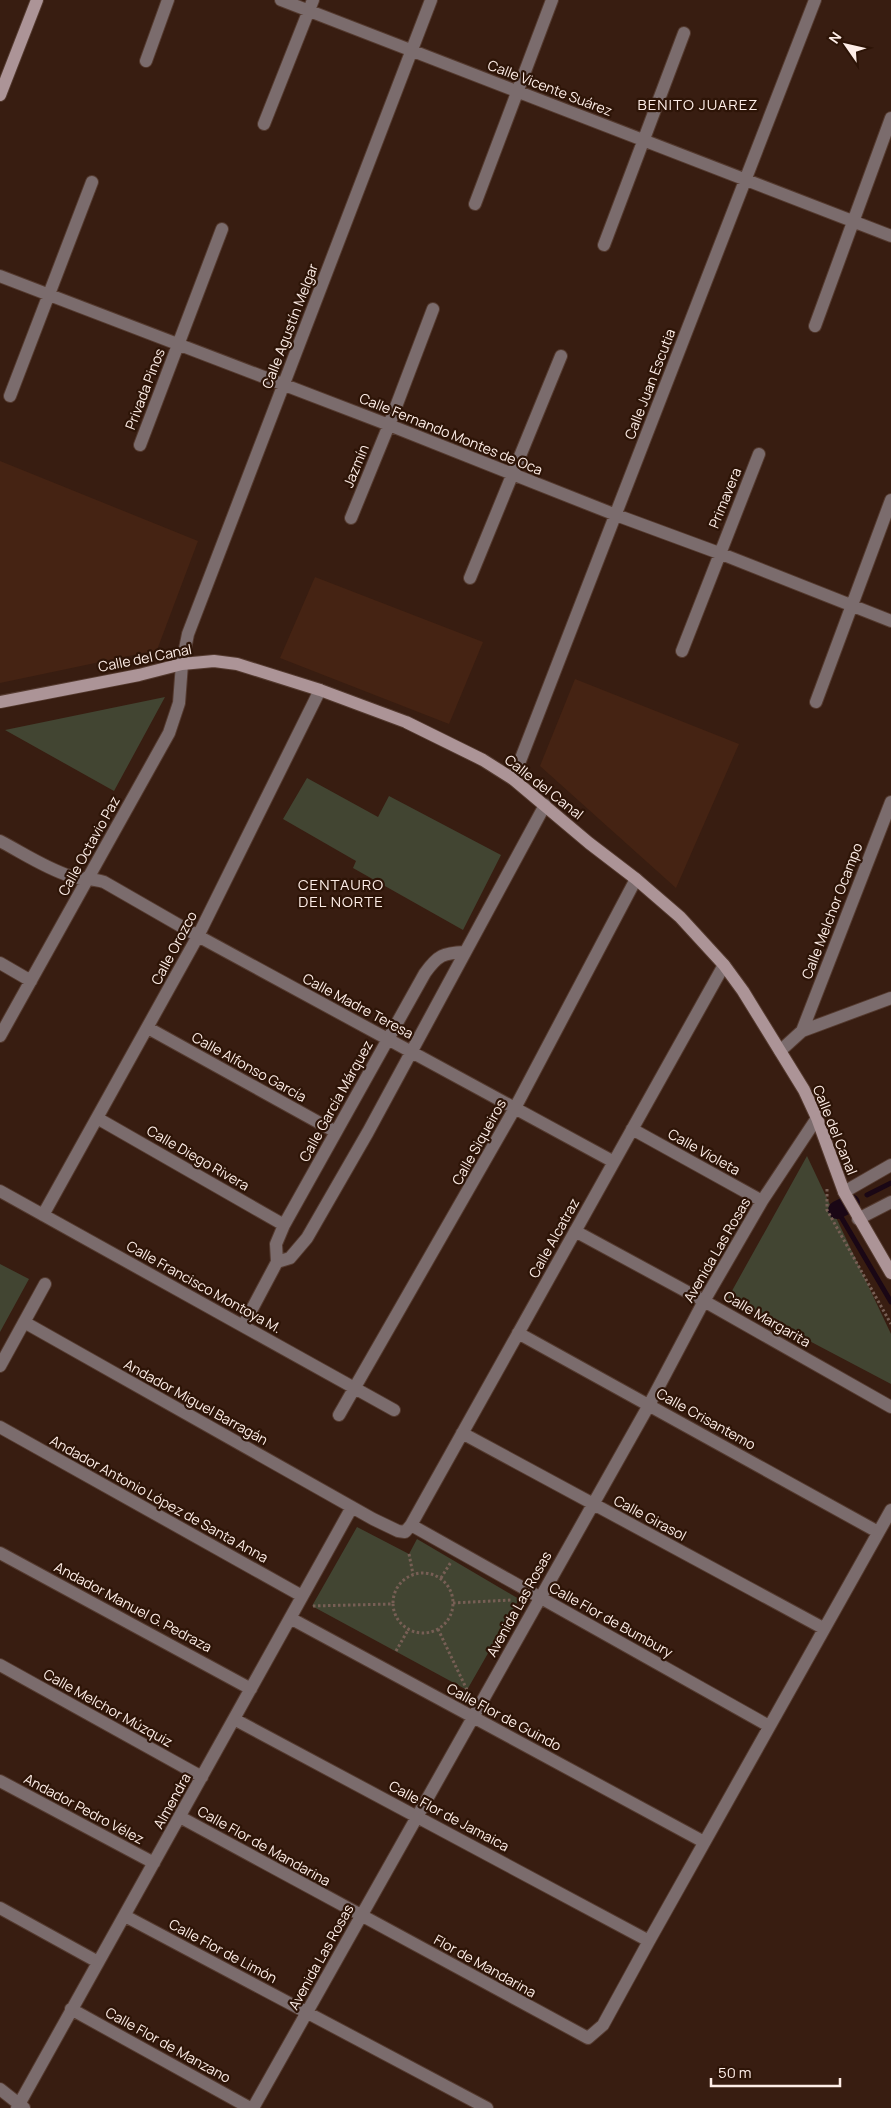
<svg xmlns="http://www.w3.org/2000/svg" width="891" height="2108" font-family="Manrope,sans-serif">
<rect width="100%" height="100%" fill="#381d11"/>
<!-- built -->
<path fill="#452313" d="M0,461L198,541L157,650L0,683Z
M315,577L483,642L449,724L280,658Z
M575,679L739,744L676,888L540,766Z"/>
<!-- green -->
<path fill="#424532" d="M165,697L114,791L5,730Z
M307,778L378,817L389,796L501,855L463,930L353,868L356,861L283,819Z
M807,1156L891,1334V1384L728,1298Z
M0,1264L29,1279L0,1332Z
M357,1527L409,1554L417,1539L519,1599L467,1690L312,1606Z"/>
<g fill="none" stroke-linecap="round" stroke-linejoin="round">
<!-- stream -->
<path stroke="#1a0715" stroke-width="5" d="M867,1195L891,1183
M837,1210L891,1302"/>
<!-- canal -->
<path stroke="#1a0715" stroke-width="18" d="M837,1210L851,1203"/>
<!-- street casing -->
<g stroke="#543a2f" stroke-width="14">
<path id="street" d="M281,0L891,236
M146,61L168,0
M264,124L313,0
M475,204L552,0
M604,245L684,33
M0,276L389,425L616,515L719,553L891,621
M815,326L891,118
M10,396L92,182
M140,445L222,229
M351,518L389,425L433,309
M470,578L561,356
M682,651L759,454
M816,702L891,500
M513,779L815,0
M0,841C23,853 45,868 70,876C81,880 92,878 104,882L198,936L614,1162
M0,963L31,981
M148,1028L336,1132
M802,1031L891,802
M0,1036L169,733L179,703L182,664L188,634L431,0
M780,1051L802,1031L891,998
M97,1118L284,1225
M632,1129L762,1201
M0,1191L394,1410
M844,1192L891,1165
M43,1215L198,936L320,690
M858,1219L891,1202
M575,1231L704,1301L891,1407
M277,1262L290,1258L307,1238L368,1132L545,805
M24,1322L373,1519L398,1531L405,1532L411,1525L724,965
M243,1326L277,1262L276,1244L284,1225L425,973C438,955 443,953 465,952
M518,1333L878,1532
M0,1366L45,1284
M339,1415L515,1108L636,879
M0,1427L302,1596
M462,1433L823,1628
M411,1525L769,1726
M0,1553L251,1689
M290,1618L704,1842
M0,1665L202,1777
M234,1719L649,1941
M0,1781L154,1863
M180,1817L588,2038L603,2025L649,1941L891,1510
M0,1908L98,1962
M125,1916L487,2108
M71,2009L250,2108
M0,2089L24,2108
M17,2108L352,1507
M253,2108L649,1405L704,1301L762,1201L817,1118"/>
</g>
<!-- secondary casing -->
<g stroke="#543a2f" stroke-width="14">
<path id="secondary" d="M0,95L37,0
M0,702L139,675L182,664L214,661L237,664L320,690L406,722L483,760L513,779L589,843L636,879L680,917L724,965L743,991L804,1090L817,1118L844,1192L891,1273"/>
</g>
<!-- path -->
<path stroke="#775f55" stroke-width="3" stroke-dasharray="2.5 2.5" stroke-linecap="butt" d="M827,1189V1210L891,1324
M409,1554L413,1574
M393 1603a30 30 0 1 1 60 0a30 30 0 1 1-60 0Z
M441,1578L451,1562
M453,1603L512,1600
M313,1606L392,1604
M438,1629L467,1690
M396,1651L408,1630"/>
<!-- street -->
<use href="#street" stroke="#7b6c6d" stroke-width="12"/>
<!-- secondary -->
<use href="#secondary" stroke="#ac9497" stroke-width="12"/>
</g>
<g text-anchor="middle" stroke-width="4.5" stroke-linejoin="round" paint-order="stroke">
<!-- street labels -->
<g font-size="14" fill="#feeee8" stroke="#2d1407">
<text transform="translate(550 88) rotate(21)" y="5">Calle Vicente Suárez</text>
<text transform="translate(290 326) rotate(-69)" y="5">Calle Agustín Melgar</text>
<text transform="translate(650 384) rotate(-69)" y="5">Calle Juan Escutia</text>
<text transform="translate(145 389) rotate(-69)" y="5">Privada Pinos</text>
<text transform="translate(451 434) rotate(22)" y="5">Calle Fernando Montes de Oca</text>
<text transform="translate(356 466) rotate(-68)" y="5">Jazmín</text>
<text transform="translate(725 498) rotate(-68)" y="5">Primavera</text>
<text transform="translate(145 658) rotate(-11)" y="5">Calle del Canal</text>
<text transform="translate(544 787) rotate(38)" y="5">Calle del Canal</text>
<text transform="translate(89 846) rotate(-61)" y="5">Calle Octavio Paz</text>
<text transform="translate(832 911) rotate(-69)" y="5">Calle Melchor Ocampo</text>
<text transform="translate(174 948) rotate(-62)" y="5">Calle Orozco</text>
<text transform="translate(358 1006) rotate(28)" y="5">Calle Madre Teresa</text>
<text transform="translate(249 1067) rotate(29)" y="5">Calle Alfonso García</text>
<text transform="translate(336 1101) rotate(-61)" y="5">Calle García Márquez</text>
<text transform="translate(835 1130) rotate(68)" y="5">Calle del Canal</text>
<text transform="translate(479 1142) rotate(-61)" y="5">Calle Siqueiros</text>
<text transform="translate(704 1152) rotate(29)" y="5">Calle Violeta</text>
<text transform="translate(198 1158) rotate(30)" y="5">Calle Diego Rivera</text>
<text transform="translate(554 1238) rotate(-61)" y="5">Calle Alcatraz</text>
<text transform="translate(717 1250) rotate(-60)" y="5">Avenida Las Rosas</text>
<text transform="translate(204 1287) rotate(29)" y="5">Calle Francisco Montoya M.</text>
<text transform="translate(767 1319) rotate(30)" y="5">Calle Margarita</text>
<text transform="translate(196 1402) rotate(29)" y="5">Andador Miguel Barragán</text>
<text transform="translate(706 1419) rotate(29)" y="5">Calle Crisantemo</text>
<text transform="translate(159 1499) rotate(29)" y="5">Andador Antonio López de Santa Anna</text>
<text transform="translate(650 1518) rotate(28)" y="5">Calle Girasol</text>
<text transform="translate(519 1604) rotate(-61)" y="5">Avenida Las Rosas</text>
<text transform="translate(133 1607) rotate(28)" y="5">Andador Manuel G. Pedraza</text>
<text transform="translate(611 1620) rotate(29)" y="5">Calle Flor de Bumbury</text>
<text transform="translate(108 1708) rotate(29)" y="5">Calle Melchor Múzquiz</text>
<text transform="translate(504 1717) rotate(28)" y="5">Calle Flor de Guindo</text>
<text transform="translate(172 1801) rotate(-61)" y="5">Almendra</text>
<text transform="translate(84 1809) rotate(28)" y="5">Andador Pedro Vélez</text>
<text transform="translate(449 1816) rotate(28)" y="5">Calle Flor de Jamaica</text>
<text transform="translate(264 1846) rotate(29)" y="5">Calle Flor de Mandarina</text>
<text transform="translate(223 1951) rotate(28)" y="5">Calle Flor de Limón</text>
<text transform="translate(321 1957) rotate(-61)" y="5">Avenida Las Rosas</text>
<text transform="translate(485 1966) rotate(29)" y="5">Flor de Mandarina</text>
<text transform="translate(168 2045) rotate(29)" y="5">Calle Flor de Manzano</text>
</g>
<!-- neighbourhood labels -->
<g font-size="15" letter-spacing="1" fill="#feeee8" stroke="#2d1407">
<text x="698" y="110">BENITO JUAREZ</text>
<text x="341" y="890">CENTAURO<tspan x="341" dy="17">DEL NORTE</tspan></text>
</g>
</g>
<!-- north arrow -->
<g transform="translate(846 45) rotate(304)" stroke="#2d1407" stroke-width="4" paint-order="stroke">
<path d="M0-4L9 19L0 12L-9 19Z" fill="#feeee8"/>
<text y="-8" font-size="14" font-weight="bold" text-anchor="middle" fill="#feeee8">N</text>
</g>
<!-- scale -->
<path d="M711 2078v8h129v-8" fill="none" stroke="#feeee8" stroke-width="2.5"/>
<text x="718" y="2078" font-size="15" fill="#feeee8" stroke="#2d1407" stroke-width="4" paint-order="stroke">50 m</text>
</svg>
